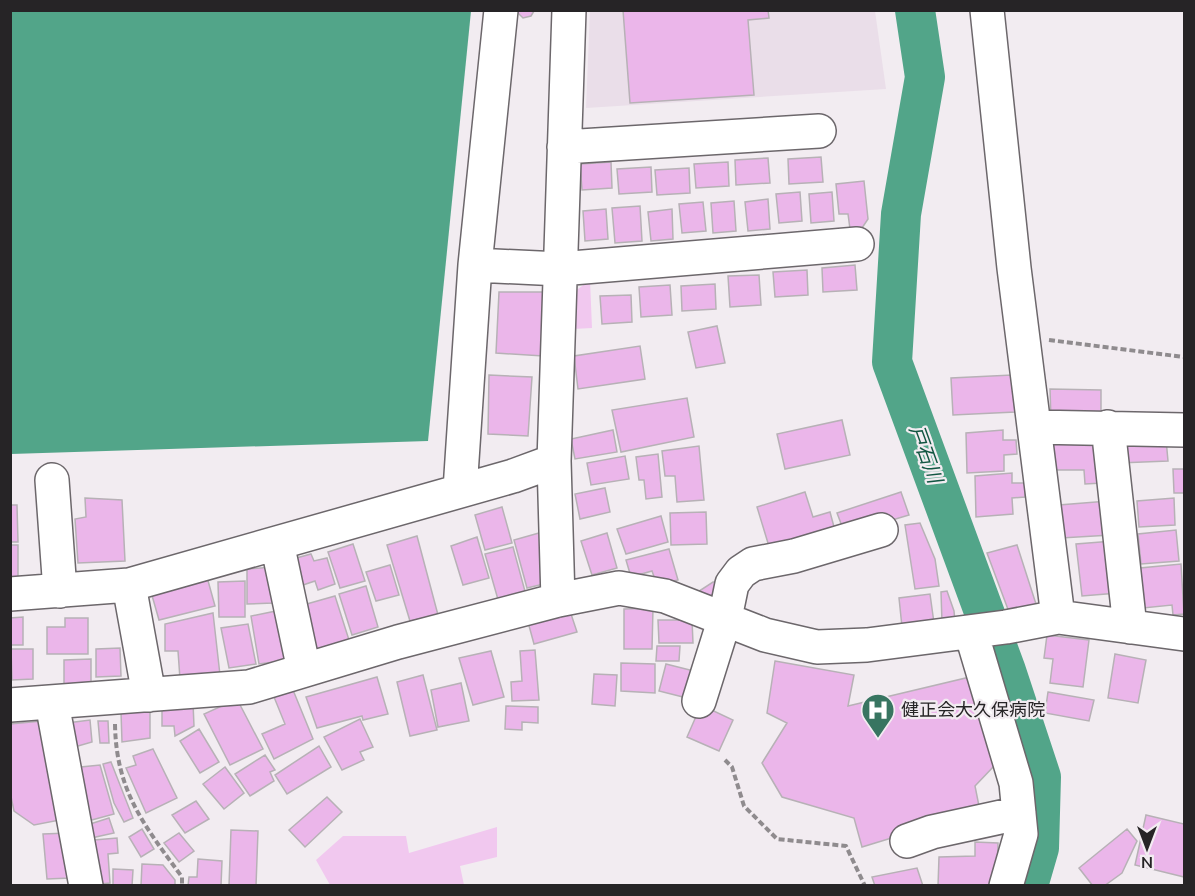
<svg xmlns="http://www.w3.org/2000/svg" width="1195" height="896" font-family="'Nunito Sans','Noto Sans JP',sans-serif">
<rect width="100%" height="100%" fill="#f2ecf1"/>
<!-- built -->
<path fill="#eadee9" d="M590,11H875L886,89L586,108Z"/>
<!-- green -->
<path fill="#f1c8ef" d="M590,280L592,328L573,329L574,292Z
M497,827V857L460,866L464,885H330L316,860L343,836H406L409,853Z"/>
<!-- water -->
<path fill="#52a589" d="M10,11H471L428,441L11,454Z"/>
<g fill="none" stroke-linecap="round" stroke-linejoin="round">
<!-- river -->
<path stroke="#52a589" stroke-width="40" d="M915,10L925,77L901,214L892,362L1006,671L1041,777L1039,848L1028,886"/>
</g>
<!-- building -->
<path fill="#ebb6ea" stroke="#b7b1b6" stroke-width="1.5" d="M515,10H534V11L531,16L523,18Z
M623,10H768L769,18L748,20L754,95L630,103Z
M821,157L823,182L789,184L788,159Z
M768,158L770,183L736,185L735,160Z
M611,162L612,188L582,190L580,164Z
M728,162L729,186L696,188L694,164Z
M651,167L652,192L619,194L617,169Z
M689,168L690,193L657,195L655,170Z
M864,181L868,219L862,228L850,229L848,214H839L836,184Z
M800,192L802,221L779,223L776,194Z
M832,192L834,221L811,223L809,194Z
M768,199L770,229L748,231L745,202Z
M734,201L736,231L713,233L711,203Z
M703,202L706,231L682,233L679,204Z
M640,206L642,241L615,243L612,208Z
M606,209L608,239L585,241L583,211Z
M672,209L673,239L651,241L648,212Z
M855,265L857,290L823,292L822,268Z
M807,270L808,295L775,297L773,272Z
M759,275L761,305L730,307L728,276Z
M715,284L716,309L682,311L681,286Z
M670,285L672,315L641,317L639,287Z
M499,292H549L543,356L496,353Z
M631,295L632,322L602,324L600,296Z
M717,326L725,363L696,368L688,332Z
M640,346L645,379L578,389L574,356Z
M489,375L532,377L528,436L488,434Z
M1012,375L1015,412L953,415L951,378Z
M1050,389L1101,390V421L1051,420Z
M687,398L694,437L621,452L612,410Z
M842,420L850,455L785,469L777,434Z
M613,430L617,452L575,459L571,439Z
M1003,430V440H1016L1017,454L1004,455V471L967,473L966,433Z
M1102,432V483L1085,484L1084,470H1054L1052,434Z
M1166,439L1168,461L1119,463L1117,442Z
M699,446L704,500L677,502L675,476H665L662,451Z
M658,454L662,497L646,499L644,480H639L636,457Z
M625,456L629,479L591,485L587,463Z
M1173,469H1184V493H1174Z
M1012,473V483H1025V497L1012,498L1013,514L976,517L975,476Z
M605,488L610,512L580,519L575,494Z
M805,492L813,517L830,512L837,538L771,553L757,507Z
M901,492L909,515L845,534L837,513Z
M85,498L122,500L125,561L78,563L75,519L86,517Z
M1174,498L1175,525L1139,527L1137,501Z
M1108,501L1111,535L1061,538L1059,505Z
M10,505H17L18,542H10Z
M502,507L512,543L485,550L475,515Z
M706,512L707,544L671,545L670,513Z
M661,516L668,542L626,554L617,529Z
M920,523L935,559L939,586L915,589L905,525Z
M1176,530L1179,561L1141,564L1138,534Z
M546,531L552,582L527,588L514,540Z
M607,533L617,568L592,575L581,541Z
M417,536L438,615L410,621L387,545Z
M477,537L489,578L463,585L451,546Z
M1113,541L1118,593L1082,596L1076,544Z
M353,544L365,581L340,588L328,552Z
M10,545H18V577L10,582Z
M1017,545L1036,604L1009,612L987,553Z
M513,547L526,595L499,603L485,554Z
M669,549L678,580L657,585L652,571L631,577L626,560Z
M311,554L314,561L327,558L335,584L318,590L315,581L297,587L289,560Z
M1181,564L1184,614L1173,615L1172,605L1143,608L1140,568Z
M390,565L399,595L376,601L366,572Z
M273,567V603L247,604V569Z
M207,577L215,606L159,620L151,592Z
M245,581V617H219L218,582Z
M713,582H723L722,606L690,597Z
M366,586L378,627L352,635L339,594Z
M947,591L954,611L955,622L942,623L941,592Z
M930,594L934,623L902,627L899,598Z
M335,596L349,640L309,651L296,607Z
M653,608L652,649H624V609Z
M281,610L289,660L259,664L251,616Z
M570,611L577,632L534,644L528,622Z
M213,613L220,675L180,679L178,651H165V624Z
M23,617V645H10V618Z
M65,618H88V654H47V627H65Z
M658,620H692L693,643H659Z
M248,624L256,664L229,668L221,628Z
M1047,635L1089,640L1083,687L1050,683L1053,659L1044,658Z
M657,646H680L679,661H656Z
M120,648L121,676L96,677V649Z
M11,649H33V679L12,680Z
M535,650L539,700L512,701L511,682L522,681L520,651Z
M491,651L504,697L473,705L459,658Z
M1115,654L1146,660L1138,703L1108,698Z
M91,659V685H64V660Z
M775,661L854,675L848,706L970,677L995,765L975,786L980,811L862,847L854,818L782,797L762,763L787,723L767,713Z
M621,663L655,664V693L621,691Z
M666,664L702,673L695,700L659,691Z
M594,674L617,675L615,706L592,704Z
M423,675L437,730L410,736L397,682Z
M377,677L388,714L363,720L362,716L317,728L306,697Z
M461,683L469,721L438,727L431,690Z
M293,690L313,739L274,759L262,734L285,724L274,697Z
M1048,692L1094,700L1089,721L1045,713Z
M237,699L263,749L230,765L204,714Z
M193,703L194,726L175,736L174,726H162V704Z
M701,705L733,720L719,751L687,737Z
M506,706L538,707V723L522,722V730L505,729Z
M150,711V738L122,742L121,712Z
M360,719L373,747L360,752L364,760L342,770L324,737Z
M90,720L92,742L71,748L67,723Z
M42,721L60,820L34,825L14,811L10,792V724Z
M98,721H108L109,743H100Z
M199,729L219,762L200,773L180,741Z
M319,746L331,767L287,794L275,775Z
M153,749L177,798L146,813L126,768L136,765L133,756Z
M265,755L275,770L270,772L274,781L250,796L235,774Z
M111,762L133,818L124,822L114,803L103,764Z
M100,765L114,814L88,821L81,767Z
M225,767L244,793L224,809L203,784Z
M327,797L342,812L305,847L289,830Z
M196,801L209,819L185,833L172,815Z
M1146,815L1184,824V877L1135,865Z
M109,818L114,833L91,838L87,825Z
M142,829L154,849L141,857L129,837Z
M1127,829L1137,841L1122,873L1104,886H1093L1079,868Z
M231,830L258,831L256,886H229Z
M68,833L70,878L47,879L43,834Z
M179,833L194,851L179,862L164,843Z
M117,838L118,853L108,854L110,883L93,885L94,840Z
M975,842L998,843L997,886H938L939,857L975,856Z
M198,859L222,861L221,886H188L189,877H197Z
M142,864L163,865L175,880V886H141Z
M917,868L923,886H875L872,877Z
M113,869L133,870L132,886H113Z"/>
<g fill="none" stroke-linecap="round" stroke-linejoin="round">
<!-- minor casing -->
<g stroke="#6c676b" stroke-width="36">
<path id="minor" d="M987,10L1014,268L1058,617
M564,147L819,131
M475,265L560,269L857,244
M1034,427L1184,430
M1108,427L1130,627
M554,461L558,600
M52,480L60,591
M460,490L475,265L501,10
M277,543L304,670
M129,585L149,695
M10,594L129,585L513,476L554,461L569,10
M971,632L1016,783L1021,834L1006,886
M699,701L725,618L732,584L741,572L753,564L794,556L881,530
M52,703L86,886
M10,705L249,687L398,642L558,600L619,588L665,596L765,635L817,647L867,645L1006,627L1058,617L1184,634
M907,841L932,832L1019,813"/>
</g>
<!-- path -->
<path stroke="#8f8b8e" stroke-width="4" stroke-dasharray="6 3" stroke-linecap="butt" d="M1049,340L1184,357
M115,724C116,791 144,825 182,877V886
M725,760L732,767L744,806L777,839L846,846L865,886"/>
<!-- minor -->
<use href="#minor" stroke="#fff" stroke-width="33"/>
</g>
<!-- icons -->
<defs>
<g id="hospital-pin" transform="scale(1.725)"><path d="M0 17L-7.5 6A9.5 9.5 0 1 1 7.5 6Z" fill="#387561" stroke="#f2ecf1"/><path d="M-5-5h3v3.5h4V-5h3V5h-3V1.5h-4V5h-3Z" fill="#fff"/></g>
</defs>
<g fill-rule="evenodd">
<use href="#hospital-pin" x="878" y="710"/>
</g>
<g text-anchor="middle" stroke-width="4.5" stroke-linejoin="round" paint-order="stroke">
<!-- poi labels -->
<g font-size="18" fill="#262426" stroke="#f2ecf1" text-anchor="start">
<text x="901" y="716">健正会大久保病院</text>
</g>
<!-- water labels -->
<g font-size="20" font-style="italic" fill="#125642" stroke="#f2ecf1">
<text transform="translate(926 454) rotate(70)" y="7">戸石川</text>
</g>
</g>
<!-- border -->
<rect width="1195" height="896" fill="none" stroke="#262426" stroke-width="24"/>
<!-- north arrow -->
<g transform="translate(1147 848) rotate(180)" stroke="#f2ecf1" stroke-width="4.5" paint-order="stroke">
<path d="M0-4.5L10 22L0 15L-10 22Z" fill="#262426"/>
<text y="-9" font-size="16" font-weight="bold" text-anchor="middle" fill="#262426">N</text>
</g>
</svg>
